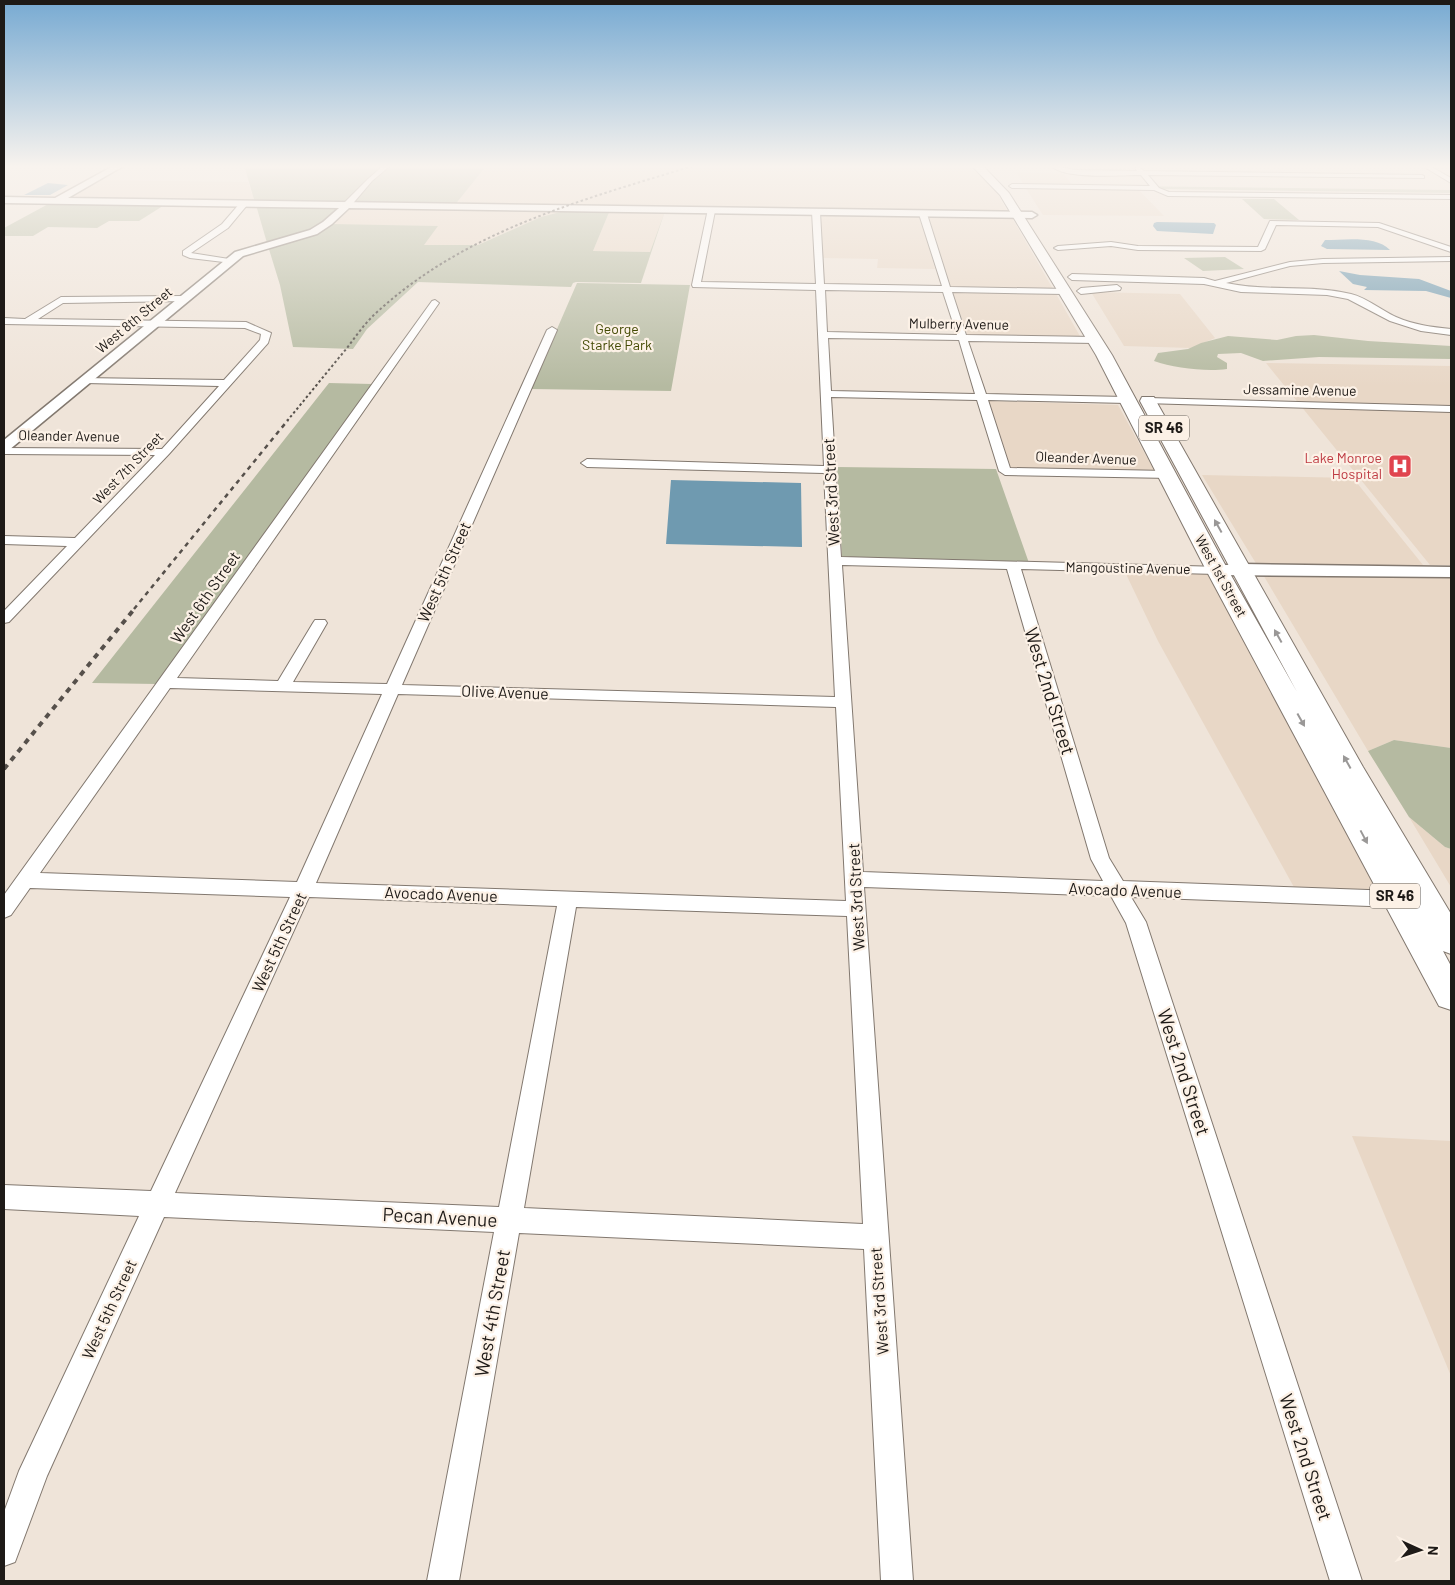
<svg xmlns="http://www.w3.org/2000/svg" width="1455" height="1585" font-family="Barlow,sans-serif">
<rect width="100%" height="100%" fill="#efe4d9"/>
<!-- built -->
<path fill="#e8d7c6" d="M487,165H971L991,182L1009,214L454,206Z
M1016,172L1064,174L1072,185L1140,186L1024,185Z
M98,180L248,182L255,203L63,200Z
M1025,187L1139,190L1164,216L1043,215Z
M349,207L568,210L507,232L478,245H423L437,226L331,225Z
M610,210L665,211L650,252L593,251Z
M820,213L920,215L935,269L877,268L878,259L823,258Z
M928,215L1011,216L1053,289L950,288Z
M952,291L1055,292L1081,338L968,336Z
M1091,292L1180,294L1215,338L1191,348L1124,346Z
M1266,363L1451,366V565H1430Z
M989,401L1118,405L1155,472L1011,469Z
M1202,475L1353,478L1423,565L1429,568L1257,565Z
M1125,572L1210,574L1381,891L1295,889L1158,641Z
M1262,573L1451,575V748L1394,740L1368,751Z
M1409,817L1445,847L1451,849V887Z
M1352,1136L1451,1141V1376Z"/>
<!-- green -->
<path fill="#b5baa1" d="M244,165H385L366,180L343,205L255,203Z
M392,165H487L454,206L351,205L374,180Z
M1116,186L1451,190V193L1161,189L1159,187Z
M1242,199H1274L1299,220L1264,219Z
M52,202L166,204L139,221H109L97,228L48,227L33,236H4V228Z
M256,205L341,207L319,226L306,233L267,243Z
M568,210H610L593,251L650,252L665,211L641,283L576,282L573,283L571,287L418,282L367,329L353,349L293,347L280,285L268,246L331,224L438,226L424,245H478L541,217Z
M1225,257L1244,269L1203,271L1184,258Z
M577,283L690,285L671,391L531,389Z
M1314,335L1368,341L1451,346V359L1319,357L1263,361L1241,353L1218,354L1217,357L1227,363V369C1206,372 1174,368 1154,361L1158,353L1188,349L1201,343L1228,336L1277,340L1296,336Z
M329,383L372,384L156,684L92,683Z
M837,467L996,469L1029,563L842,557Z
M1394,740L1451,748V849L1445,847L1409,817L1368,751Z"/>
<!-- water -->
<path fill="#6f9ab0" d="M48,183L68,185L50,195H24Z
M1157,222L1214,223L1216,225L1213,234L1157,231L1153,226L1154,223Z
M1325,240C1344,240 1376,235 1390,250L1327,249L1321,246Z
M1339,271L1360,275L1419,279L1451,291V298L1426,291L1364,290L1367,287L1353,284Z
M671,480L801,483L802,547L666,544Z"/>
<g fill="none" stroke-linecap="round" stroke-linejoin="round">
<!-- minor casing -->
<g stroke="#82786f" stroke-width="2">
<path id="minor" d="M384,165H391L372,181L349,208H343V204L368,179Z
M1051,165L1075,170L1137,171L1135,168L1138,166L1144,171L1422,175L1424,176V178L1148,175L1159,188L1169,192L1451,195V199L1168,196L1154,190L1012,188L1009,186L1012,184L1150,186L1141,175C1122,175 1061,180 1051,165Z
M1421,165H1428L1451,178V183Z
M241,202L248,204L228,228L191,253L229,259H232V263L190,258L183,255V251L222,224Z
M708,209L715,211L701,282L816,284L812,212L816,210L820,212L824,284L942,286L919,214L923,212L927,214L950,287L1068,289V293L1065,294L952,292L966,335L1095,337L1100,340L1095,343L968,341L986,394L1127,397L1132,400L1127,403L988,400L1010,468L1167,471L1173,475L1171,478L1005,475L999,471L977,400L831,397L841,557L1222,567L1224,570L1217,574L1021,569L1109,858L1123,881L1396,891L1403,894L1406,899L1403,904L1396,907L1131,897L1146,922L1362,1581H1330L1126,923L1111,896L864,887L913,1581H881L864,1249L519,1233L459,1581H427L494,1232L164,1217L47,1476L15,1562L4,1566V1512L19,1471L139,1216L4,1209V1185L151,1191L290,897L30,888L11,915L4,918V895L432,301L435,300L439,303L177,678L278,681L313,623L315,620H325L327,623L293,682L387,684L547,330L552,327L557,330L402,685L835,697L824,473L587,467L581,463L587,459L824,466L816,290L693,287L692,285ZM825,290L943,292L957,335L827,332ZM828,338L959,340L975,394L831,391ZM842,565L1007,569L1091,859L1103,881L863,872ZM170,688L382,694L297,882L40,873ZM398,694L836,707L846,901L316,883ZM309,897L557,906L499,1207L175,1193ZM576,907L847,916L863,1224L524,1208Z
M1270,221L1379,223L1451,247V252L1378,227L1276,225L1265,249L1261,251L1138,250L1111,246L1058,250L1054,248L1058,246L1111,242L1138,246L1258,247Z
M1451,257V261L1323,263L1290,266L1226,283C1267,292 1310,284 1351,294C1367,298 1381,310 1396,317C1414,325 1432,327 1451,329V335L1421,331L1390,321L1348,299L1327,295L1241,292L1204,284L1072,280L1068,277L1072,274L1204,278L1215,281L1290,262L1323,259Z
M1117,285L1121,288L1120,290L1081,294L1077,291L1081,288Z
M183,296L187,299L186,301L63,303L38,319L246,322L271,333L268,343L169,454L9,622L4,623V611L67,546L4,544V536L75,538L155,455L4,454V448L162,449L219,386L85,383L81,382L80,380L81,378L224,380L260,340L261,334L245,328L4,324V318L25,319L61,297Z
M1148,398L1451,406V412L1144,403L1143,401Z"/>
</g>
<!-- tertiary casing -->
<g stroke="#82786f" stroke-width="3">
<path id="tertiary" d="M115,165H125L68,198L1032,212L1037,215L1032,218L349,208L332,224L317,234L243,256L9,450L4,451V440L235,252L310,230L323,222L339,208L4,203V197L55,198Z
M1242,564L1451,567V577L1217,575L1211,574L1208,570L1211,566Z"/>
</g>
<!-- primary casing -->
<g stroke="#82786f" stroke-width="2">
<path id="primary" d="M971,165H982L1009,193L1112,355L1228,570L1297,692L1140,401L1142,397H1154L1156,401L1363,767L1451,914V954L1443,951L1451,966V1010L1439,1006L1206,570L1096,355L1000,195Z"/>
</g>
<!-- minor -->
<use href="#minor" fill="#fff" fill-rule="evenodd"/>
<!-- tertiary -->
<use href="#tertiary" fill="#fff" fill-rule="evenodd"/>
<!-- primary -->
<use href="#primary" fill="#fff" fill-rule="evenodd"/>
<!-- rail-far2 -->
<path stroke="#56504b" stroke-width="2" stroke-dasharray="2.5 2.5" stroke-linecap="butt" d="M287,421C307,397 327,372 347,348C356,336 365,323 376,313C466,230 582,200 696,165"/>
<!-- rail-far1 -->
<path stroke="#56504b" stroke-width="2.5" stroke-dasharray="4.5 4.5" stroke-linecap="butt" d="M134,609L288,420"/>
<!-- rail -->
<path stroke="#56504b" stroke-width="4" stroke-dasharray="5.5 5.5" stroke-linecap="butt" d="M4,769L135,608"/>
</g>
<!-- one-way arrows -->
<defs><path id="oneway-solid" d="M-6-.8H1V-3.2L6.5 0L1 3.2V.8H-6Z" transform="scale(1.25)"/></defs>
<g fill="#9a9897">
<use href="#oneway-solid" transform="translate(1218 526) rotate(-119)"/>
<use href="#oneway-solid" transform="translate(1278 636) rotate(-119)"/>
<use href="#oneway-solid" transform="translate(1301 720) rotate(61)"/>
<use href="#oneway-solid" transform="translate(1347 762) rotate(-119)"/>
<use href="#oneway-solid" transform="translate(1364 837) rotate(62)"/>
</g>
<!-- sky -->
<linearGradient id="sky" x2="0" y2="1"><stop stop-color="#77aad2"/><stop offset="0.43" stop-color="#f8f3ee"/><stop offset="1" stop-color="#f8f3ee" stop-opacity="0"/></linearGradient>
<rect width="1455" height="387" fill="url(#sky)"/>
<!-- icons -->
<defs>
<g id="hospital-square" transform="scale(1.25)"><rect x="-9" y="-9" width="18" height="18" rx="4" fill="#e0444e" stroke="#fcf1e6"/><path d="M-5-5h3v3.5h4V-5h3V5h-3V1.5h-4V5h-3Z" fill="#fff"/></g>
</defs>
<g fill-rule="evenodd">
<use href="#hospital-square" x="1400" y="466"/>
</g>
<g text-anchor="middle" stroke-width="4.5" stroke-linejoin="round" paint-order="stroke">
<!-- far-street labels -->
<g font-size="14" fill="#1e1a17" stroke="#fcf1e6">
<text transform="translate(134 320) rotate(-40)" y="5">West 8th Street</text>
<text transform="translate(959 324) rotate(1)" y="5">Mulberry Avenue</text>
<text transform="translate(1300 390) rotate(1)" y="5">Jessamine Avenue</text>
<text transform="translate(69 436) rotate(1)" y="5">Oleander Avenue</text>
<text transform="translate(1086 458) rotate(2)" y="5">Oleander Avenue</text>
<text transform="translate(128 468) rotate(-46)" y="5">West 7th Street</text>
<text transform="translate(1128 568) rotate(1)" y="5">Mangoustine Avenue</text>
<text transform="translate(1221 576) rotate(61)" y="5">West 1st Street</text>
</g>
<!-- far-park labels -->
<g font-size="14" fill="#434a03" stroke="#fcf1e6">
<text x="617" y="334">George<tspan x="617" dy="16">Starke Park</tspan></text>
</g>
<!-- far-health labels -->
<g font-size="14" fill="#be3a42" stroke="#fcf1e6" text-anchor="end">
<text x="1382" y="463">Lake Monroe<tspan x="1382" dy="16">Hospital</tspan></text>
</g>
<!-- shield labels -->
<g fill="#fcf1e6" stroke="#615a55" stroke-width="1">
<rect x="1139" y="415.5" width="50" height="25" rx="4"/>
<rect x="1370" y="883.5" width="50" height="25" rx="4"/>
</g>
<g font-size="15" font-weight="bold" fill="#1e1a17">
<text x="1164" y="433">SR 46</text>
<text x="1395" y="901">SR 46</text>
</g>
<!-- street labels -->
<g font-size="16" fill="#1e1a17" stroke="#fcf1e6">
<text transform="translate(831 492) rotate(-93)" y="6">West 3rd Street</text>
<text transform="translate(444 572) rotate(-66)" y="6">West 5th Street</text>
<text transform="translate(205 597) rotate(-55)" y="6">West 6th Street</text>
<text transform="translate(505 692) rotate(2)" y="6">Olive Avenue</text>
<text transform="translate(1125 890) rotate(2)" y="6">Avocado Avenue</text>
<text transform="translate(441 894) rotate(2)" y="6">Avocado Avenue</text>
<text transform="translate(856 897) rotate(-93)" y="6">West 3rd Street</text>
<text transform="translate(279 942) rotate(-65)" y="6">West 5th Street</text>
<text transform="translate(879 1301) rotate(-94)" y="6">West 3rd Street</text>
<text transform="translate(109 1309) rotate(-65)" y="6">West 5th Street</text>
</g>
<!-- near-street labels -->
<g font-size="19" fill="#1e1a17" stroke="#fcf1e6">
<text transform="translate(1050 691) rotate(73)" y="7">West 2nd Street</text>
<text transform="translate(1184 1072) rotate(72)" y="7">West 2nd Street</text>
<text transform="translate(440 1217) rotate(3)" y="7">Pecan Avenue</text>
<text transform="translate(492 1313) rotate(-80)" y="7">West 4th Street</text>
<text transform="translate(1306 1457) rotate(72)" y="7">West 2nd Street</text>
</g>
</g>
<!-- border -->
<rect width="1455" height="1585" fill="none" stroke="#1e1a17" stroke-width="10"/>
<!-- north arrow -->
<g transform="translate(1420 1550) rotate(93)" stroke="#fcf1e6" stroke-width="4" paint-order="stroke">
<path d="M0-4L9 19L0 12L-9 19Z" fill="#1e1a17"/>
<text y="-8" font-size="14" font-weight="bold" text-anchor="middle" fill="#1e1a17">N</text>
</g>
</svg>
